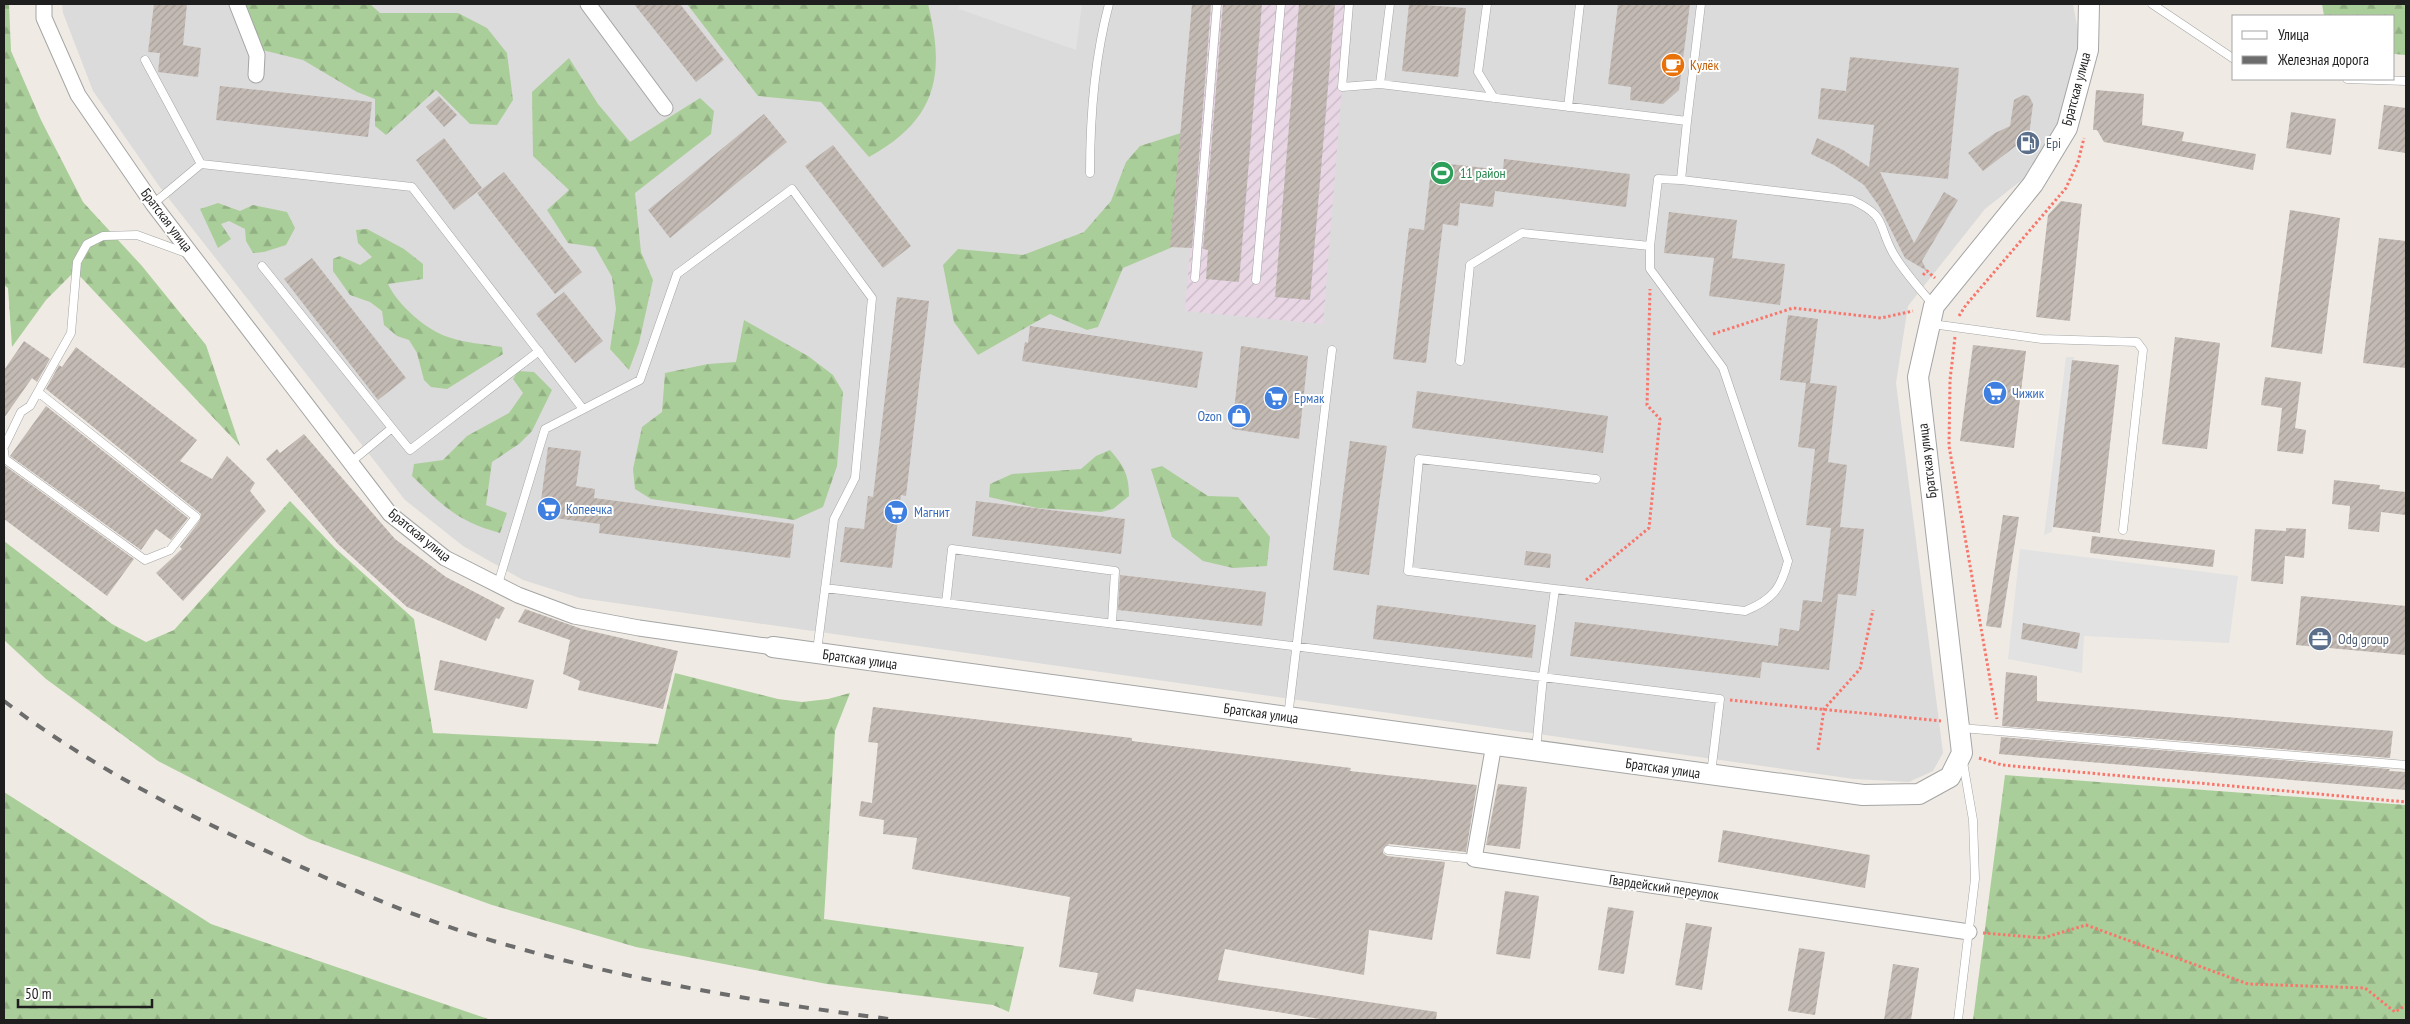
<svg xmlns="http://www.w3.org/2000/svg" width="2410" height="1024" font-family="'PT Sans Narrow',sans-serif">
<defs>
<pattern id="industrial-furrows" width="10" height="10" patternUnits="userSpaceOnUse" patternTransform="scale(1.25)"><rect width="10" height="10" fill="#e8d6e5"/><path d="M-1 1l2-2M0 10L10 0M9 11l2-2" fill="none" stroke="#c7b7c4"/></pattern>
<pattern id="forest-firs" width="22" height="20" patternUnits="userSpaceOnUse" patternTransform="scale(1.25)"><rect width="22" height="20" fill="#aace99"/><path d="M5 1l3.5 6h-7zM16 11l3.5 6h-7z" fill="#92b083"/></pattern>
<pattern id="building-hatch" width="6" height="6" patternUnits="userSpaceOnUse" patternTransform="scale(1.25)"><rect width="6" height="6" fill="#c3bab4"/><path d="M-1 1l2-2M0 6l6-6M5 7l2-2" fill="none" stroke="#a79f9a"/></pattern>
</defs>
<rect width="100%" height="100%" fill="#efebe4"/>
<!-- residential -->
<path fill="#dcdbdb" d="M62,4H2073L2081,47L2060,126L2027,176L1985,209L1908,306L1896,383L1943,753L1933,771L1909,782L1854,779L580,598L523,580L463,546L405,500L159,186L93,91L63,13Z"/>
<!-- industrial -->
<path fill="url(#industrial-furrows)" d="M1211,4H1352L1342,87L1323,324L1185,311Z"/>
<!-- forest -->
<path fill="url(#forest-firs)" d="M4,4H9L11,51L41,120L83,202L142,266L206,345L240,446L75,271L46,300L12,347L8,288L4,285Z
M239,4H370L380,13H458L487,28L507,53L513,100L497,125L470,124L436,90L386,135L375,126V99L357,92L303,60L254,48Z
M687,4H928C946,76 936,120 869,157L821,102L758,96Z
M2322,4H2406V55L2394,54V16H2324Z
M569,58L598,104L630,142L700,98L714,111L711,134L635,193L641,252L653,280L639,343L629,370L610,349L616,309L612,277L595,247L568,243L547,210L569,190L533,156L532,92Z
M1181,133L1182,243L1123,268L1098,327L1087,330L1050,314L978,355L954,322L943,265L958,249L1023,255L1084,232L1111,201L1126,162L1140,146Z
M218,203L240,211L253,205L287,212L295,228L286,245L264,252L253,253L246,241L245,229L229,221L221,224L231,239L218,248L200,209Z
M367,229L404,249L423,264V279L388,284C397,304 426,330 448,337C465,343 484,344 502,347L503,354L447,389L431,387L424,380L417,353L409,340L397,336L384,325L382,311L370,302L350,295L333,271V259L340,256L360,265L372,257L358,243L356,230Z
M744,320L808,356L833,375L843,392L837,466L823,507L794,520L651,499L635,489L633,469L642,427L662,412L665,373L708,364L736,362Z
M518,371L534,372L552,390L532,431L519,444L492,462L486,505L507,513L500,533C458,522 442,505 412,476L414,464L443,460L467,436L509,413L523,393L513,379Z
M1110,450C1124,466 1129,475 1129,496L1113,509L1101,512L1037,508L989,497L990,484L1012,474L1081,469L1096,456Z
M1162,466L1208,496L1238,497L1270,537L1267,566L1233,568L1203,561L1172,537L1151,469Z
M290,501L335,548L414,619L433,733L658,744L675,673L778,699L802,702L828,699L850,693L835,731L824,919L1024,947L1009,1012L993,1005L827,984L636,947L492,905L309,839L158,761L46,679L4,640V541L112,624L146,642L174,630Z
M2005,775L2406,805V1020H1973Z
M4,792L211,924L491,1020H4Z"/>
<!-- parking -->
<path fill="#e2e2e2" d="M960,4H1082L1076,50L959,9Z
M2066,357H2074L2052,532L2044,535Z
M2020,549L2238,576L2229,643L2084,636L2082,673L2008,659Z"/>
<!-- building -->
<path fill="url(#building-hatch)" d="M154,4H187L183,45L201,48L198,77L158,72L160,53L148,52Z
M634,4H680L724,60L696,82Z
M1192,4H1211L1192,248L1170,247Z
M1223,4H1262L1239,282L1206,279L1208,250L1203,249Z
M1299,4H1335L1310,300L1275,297Z
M1409,4L1466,8L1458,77L1402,71Z
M1618,4H1690L1679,90L1663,104L1630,100L1631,87L1608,84Z
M1850,57L1959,68L1948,179L1880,172L1914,243L1944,192L1958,200L1922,261L1927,271L1905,258L1879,206L1864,185L1834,165L1811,154L1817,138L1843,150L1869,167L1874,125L1818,119L1821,88L1846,91Z
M220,86L372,102L368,137L216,120Z
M2096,90L2144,94L2142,125L2184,132L2182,141L2256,154L2253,170L2104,142L2097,130H2093Z
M2023,95L2029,96L2033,104L2029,136L1983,171L1968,153L1995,133L2010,126L2014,100Z
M439,96L457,115L444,127L426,107Z
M2384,105L2406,108V153L2378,149Z
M2291,112L2336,119L2331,155L2286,148Z
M764,114L787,142L670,238L648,210Z
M444,138L482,188L454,210L416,160Z
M833,145L911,246L883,268L805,166Z
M1504,159L1630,174L1626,207L1495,191L1493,207L1460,203L1458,226L1443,224L1426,363L1393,359L1409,228L1424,230L1432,162L1503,170Z
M504,172L582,272L555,294L477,193Z
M2061,201L2082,204L2070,321L2036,317L2048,215Z
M2290,210L2340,218L2322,354L2271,347Z
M1669,212L1737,220L1732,258L1785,264L1780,305L1709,296L1714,258L1664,253Z
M2379,238L2406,241L2405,368L2363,363Z
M312,258L406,378L378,400L284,279Z
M564,292L603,341L575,363L536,314Z
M897,297L929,301L906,496L901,495L892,568L840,562L845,527L864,529L868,496L873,497Z
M1788,315L1818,319L1810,383L1837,386L1828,462L1847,465L1840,527L1864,529L1856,596L1838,594L1829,670L1762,662L1760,678L1570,656L1575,622L1778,646L1780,628L1799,631L1803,600L1822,602L1831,528L1806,525L1815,449L1798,447L1806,383L1780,380Z
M1030,326L1203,352L1197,388L1022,361L1025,342L1028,343Z
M2175,337L2220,343L2207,449L2162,444Z
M24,341L50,359L37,382L32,378L4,418V370Z
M1973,345L2026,351L2014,448L1960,441Z
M1241,346L1308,356L1299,439L1232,429Z
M76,347L197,440L180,461L212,479L227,456L255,483L250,491L266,511L183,601L156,573L182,549L180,547L200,520L201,514L46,389L59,365L62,367Z
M2072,360L2119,365L2100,533L2053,527Z
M2265,377L2301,382L2295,428L2306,430L2303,454L2277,451L2282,408L2261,405Z
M1417,391L1608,416L1603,453L1412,428Z
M46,406L188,518L171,540L156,529L141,550L10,456Z
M304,434L395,539L446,577L505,608L499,619L496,618L486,641L407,607L338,544L266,459L277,449L280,453Z
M1350,441L1387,446L1369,575L1333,570Z
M548,447L581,451L576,486L595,489L594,498L794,524L790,558L599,533L600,524L539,516Z
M4,465L134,559L107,596L4,519Z
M2334,480L2380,485L2379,489L2406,492V515L2381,512L2379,532L2348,529L2350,506L2332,504Z
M976,501L1125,519L1121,554L972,536Z
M2003,515L2019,517L2001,628L1986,626Z
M2286,528L2306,529L2304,558L2285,556L2283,584L2251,581L2255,529L2286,531Z
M2092,536L2215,550L2213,567L2090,553Z
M1526,551L1551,554L1550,568L1524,565Z
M1120,575L1266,592L1262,626L1118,610Z
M2301,596L2406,606V655L2296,645Z
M1377,605L1536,625L1532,658L1373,639Z
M525,609L582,629L678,651L663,709L578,690L580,681L563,674L570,640L518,622Z
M2023,623L2080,633L2077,649L2021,639Z
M440,660L534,680L527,709L434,690Z
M2006,672L2037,676V701L2393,731L2390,758L2002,726Z
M873,707L1132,738V741L1351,768L1350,771L1477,785L1466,852L1389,844L1383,849V853L1387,856L1445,862L1432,940L1369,930L1364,975L1225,949L1218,980L1437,1012L1436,1020H1326L1136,989L1133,1002L1093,994L1098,973L1059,967L1070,897L912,869L917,838L883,834L884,820L859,816L861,801L872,803L878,743L868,742Z
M2001,737L2390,769L2389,771L2406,772V790L1999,754Z
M1498,784L1527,787L1520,849L1486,845Z
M1723,830L1870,855L1865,888L1718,862Z
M1505,891L1539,896L1530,959L1496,954Z
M1608,907L1634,911L1624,974L1598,970Z
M1686,923L1712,927L1702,990L1675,985Z
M1799,948L1825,952L1815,1015L1788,1011Z
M1893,964L1919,968L1911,1020H1884Z"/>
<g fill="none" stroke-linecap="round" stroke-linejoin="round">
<!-- service casing -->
<g stroke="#a5a5a5" stroke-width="9">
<path id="service" d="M1349,4L1342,87L1380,84L1687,121L1681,180L1852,200C1888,217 1877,224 1893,253C1904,272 1920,289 1934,306
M1487,4L1478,72L1494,98
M2152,4L2234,59
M145,60L201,164
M2347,79L2406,81
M1380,84L1390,4
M1568,107L1580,4
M1687,121L1701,4
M1090,173C1090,115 1094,60 1109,4
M153,204L201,164L412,187L583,409
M1650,246L1658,179L1681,180
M262,266L392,428L351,462
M1195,278L1217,4
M1256,280L1281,4
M1932,324L2042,339L2137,342L2143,350L2123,530
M1460,361L1470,265L1522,233L1650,246V269L1723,368L1788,561C1781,589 1772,600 1745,611L1555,589L1543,677L1536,750
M392,428L410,450L539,351
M4,447L21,412L30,406L71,333L77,262L87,244L103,236L137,235L189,254
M4,451L5,459L145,560L170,550L196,517L38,392
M498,584L545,429L640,380L677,274L792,189L872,298L855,478L834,519L817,651
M825,588L1720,699L1711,774
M1555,589L1408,571L1419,459L1596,479
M946,603L952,549L1115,571L1112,623
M1288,717L1332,350
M1961,728L2406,765
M1388,850L1474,859
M1958,1020L1975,879L1973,820L1963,762"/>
</g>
<!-- minor casing -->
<g stroke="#a5a5a5" stroke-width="17">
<path id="minor" d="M44,4V18L78,95L153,204L390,514L445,558L518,595L574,616L639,628L773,647
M237,4L257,55L256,75
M588,4L665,108
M1494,744L1474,859L1969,932"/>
</g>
<!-- tertiary casing -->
<g stroke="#a5a5a5" stroke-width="22">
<path id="tertiary" d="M773,647L1863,795L1919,794L1950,777L1962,753L1918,377L1934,306L2033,184L2067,128L2088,50L2089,4"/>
</g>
<!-- path -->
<path stroke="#f8776c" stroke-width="3" stroke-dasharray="2.5 2.5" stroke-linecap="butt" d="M1923,275L1927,271L1935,278
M1959,316L1966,305L2066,188L2078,162L2084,138
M1713,334L1793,308L1881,318L1913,311
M1955,337L1950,380L1949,446L1997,719
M1586,580L1649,528L1660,419L1647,405L1650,289
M1730,700L1941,721
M1818,750L1824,709L1860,669L1873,610
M1979,758L2002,765L2406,802
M1983,933L2043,938L2086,925L2248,984L2365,988L2395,1012L2406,1005"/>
<!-- service -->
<use href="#service" stroke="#fff" stroke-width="8"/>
<!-- minor -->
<use href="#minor" stroke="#fff" stroke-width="15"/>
<!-- tertiary -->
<use href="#tertiary" stroke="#fff" stroke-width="20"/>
<!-- rail -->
<path stroke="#6c6c6c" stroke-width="4" stroke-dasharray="10 10" stroke-linecap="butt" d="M4,701C83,761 172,808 262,849C332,881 403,913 477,936C613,978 755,1002 897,1020"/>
</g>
<!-- icons -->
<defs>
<g id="cafe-disc" transform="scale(1.25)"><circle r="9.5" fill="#e8710a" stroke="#fff"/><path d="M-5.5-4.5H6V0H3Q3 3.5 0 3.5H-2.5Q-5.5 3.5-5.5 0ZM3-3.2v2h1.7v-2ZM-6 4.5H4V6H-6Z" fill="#fff"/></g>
<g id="fuel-disc" transform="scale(1.25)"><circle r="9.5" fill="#5c6f8a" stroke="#fff"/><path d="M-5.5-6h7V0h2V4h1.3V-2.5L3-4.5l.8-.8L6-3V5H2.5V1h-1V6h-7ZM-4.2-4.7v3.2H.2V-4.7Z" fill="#fff"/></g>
<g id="stadium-disc" transform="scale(1.25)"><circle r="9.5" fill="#2e9e5b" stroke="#fff"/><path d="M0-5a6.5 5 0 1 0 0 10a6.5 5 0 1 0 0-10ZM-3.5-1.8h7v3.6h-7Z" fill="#fff"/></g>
<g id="supermarket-disc" transform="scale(1.25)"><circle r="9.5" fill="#3f7fe0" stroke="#fff"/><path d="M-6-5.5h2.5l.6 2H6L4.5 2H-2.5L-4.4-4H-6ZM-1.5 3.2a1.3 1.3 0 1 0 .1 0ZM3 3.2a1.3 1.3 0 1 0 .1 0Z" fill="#fff"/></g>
<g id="shop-disc" transform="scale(1.25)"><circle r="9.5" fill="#3f7fe0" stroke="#fff"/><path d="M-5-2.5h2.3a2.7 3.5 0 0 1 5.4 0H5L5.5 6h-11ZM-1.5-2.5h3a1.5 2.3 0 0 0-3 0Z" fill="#fff"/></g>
<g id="office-disc" transform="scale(1.25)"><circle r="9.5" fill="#5c6f8a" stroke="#fff"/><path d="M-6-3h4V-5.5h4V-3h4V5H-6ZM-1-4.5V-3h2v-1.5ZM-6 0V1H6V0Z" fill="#fff"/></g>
</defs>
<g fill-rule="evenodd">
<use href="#cafe-disc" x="1673" y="65"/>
<use href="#fuel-disc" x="2028" y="143"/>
<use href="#stadium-disc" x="1442" y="173"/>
<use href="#supermarket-disc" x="1995" y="393"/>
<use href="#supermarket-disc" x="1276" y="398"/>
<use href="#shop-disc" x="1239" y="416"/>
<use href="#supermarket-disc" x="549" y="509"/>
<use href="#supermarket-disc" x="896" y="512"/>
<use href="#office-disc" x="2320" y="639"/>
</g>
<g text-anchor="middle" stroke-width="4" stroke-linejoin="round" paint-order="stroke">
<!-- food labels -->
<g font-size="14" fill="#c56008" stroke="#fff" text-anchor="start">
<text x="1690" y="70">Кулёк</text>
</g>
<!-- street labels -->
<g font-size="14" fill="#1e1e1e" stroke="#fff">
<text transform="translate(2076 89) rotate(-75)" y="5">Братская улица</text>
<text transform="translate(167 220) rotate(53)" y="5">Братская улица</text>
<text transform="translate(1927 461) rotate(-97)" y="5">Братская улица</text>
<text transform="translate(420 535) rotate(39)" y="5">Братская улица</text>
<text transform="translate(860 659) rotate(8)" y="5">Братская улица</text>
<text transform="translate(1261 713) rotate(8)" y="5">Братская улица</text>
<text transform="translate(1663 768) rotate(8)" y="5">Братская улица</text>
<text transform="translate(1664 887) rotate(8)" y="5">Гвардейский переулок</text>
</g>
<!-- service labels -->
<g font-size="14" fill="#4e5e75" stroke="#fff" text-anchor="start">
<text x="2046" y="148">Epi</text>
<text x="2338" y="644">Odg group</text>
</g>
<!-- leisure labels -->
<g font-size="14" fill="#27864d" stroke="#fff" text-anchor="start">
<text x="1460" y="178">11 район</text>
</g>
<!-- shop labels -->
<g font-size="14" fill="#366cbe" stroke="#fff" text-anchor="start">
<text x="2012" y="398">Чижик</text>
<text x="1294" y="403">Ермак</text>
<text x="1222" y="421" text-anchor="end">Ozon</text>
<text x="566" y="514">Копеечка</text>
<text x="914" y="517">Магнит</text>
</g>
</g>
<!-- border -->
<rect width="2410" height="1024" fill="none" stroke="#1e1e1e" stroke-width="10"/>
<!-- legend -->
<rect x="2232" y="15" width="162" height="65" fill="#ffffff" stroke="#a5a5a5"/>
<rect x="2242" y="31" width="25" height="8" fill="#ffffff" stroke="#a5a5a5"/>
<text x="2278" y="40" font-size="15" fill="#1e1e1e">Улица</text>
<rect x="2242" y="56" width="25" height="8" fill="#6c6c6c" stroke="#a5a5a5"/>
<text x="2278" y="65" font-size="15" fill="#1e1e1e">Железная дорога</text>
<!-- scale -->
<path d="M18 999v8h134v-8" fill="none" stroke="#1e1e1e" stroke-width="2.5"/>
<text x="25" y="999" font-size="15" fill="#1e1e1e" stroke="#ffffff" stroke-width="4" paint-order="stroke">50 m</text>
</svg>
